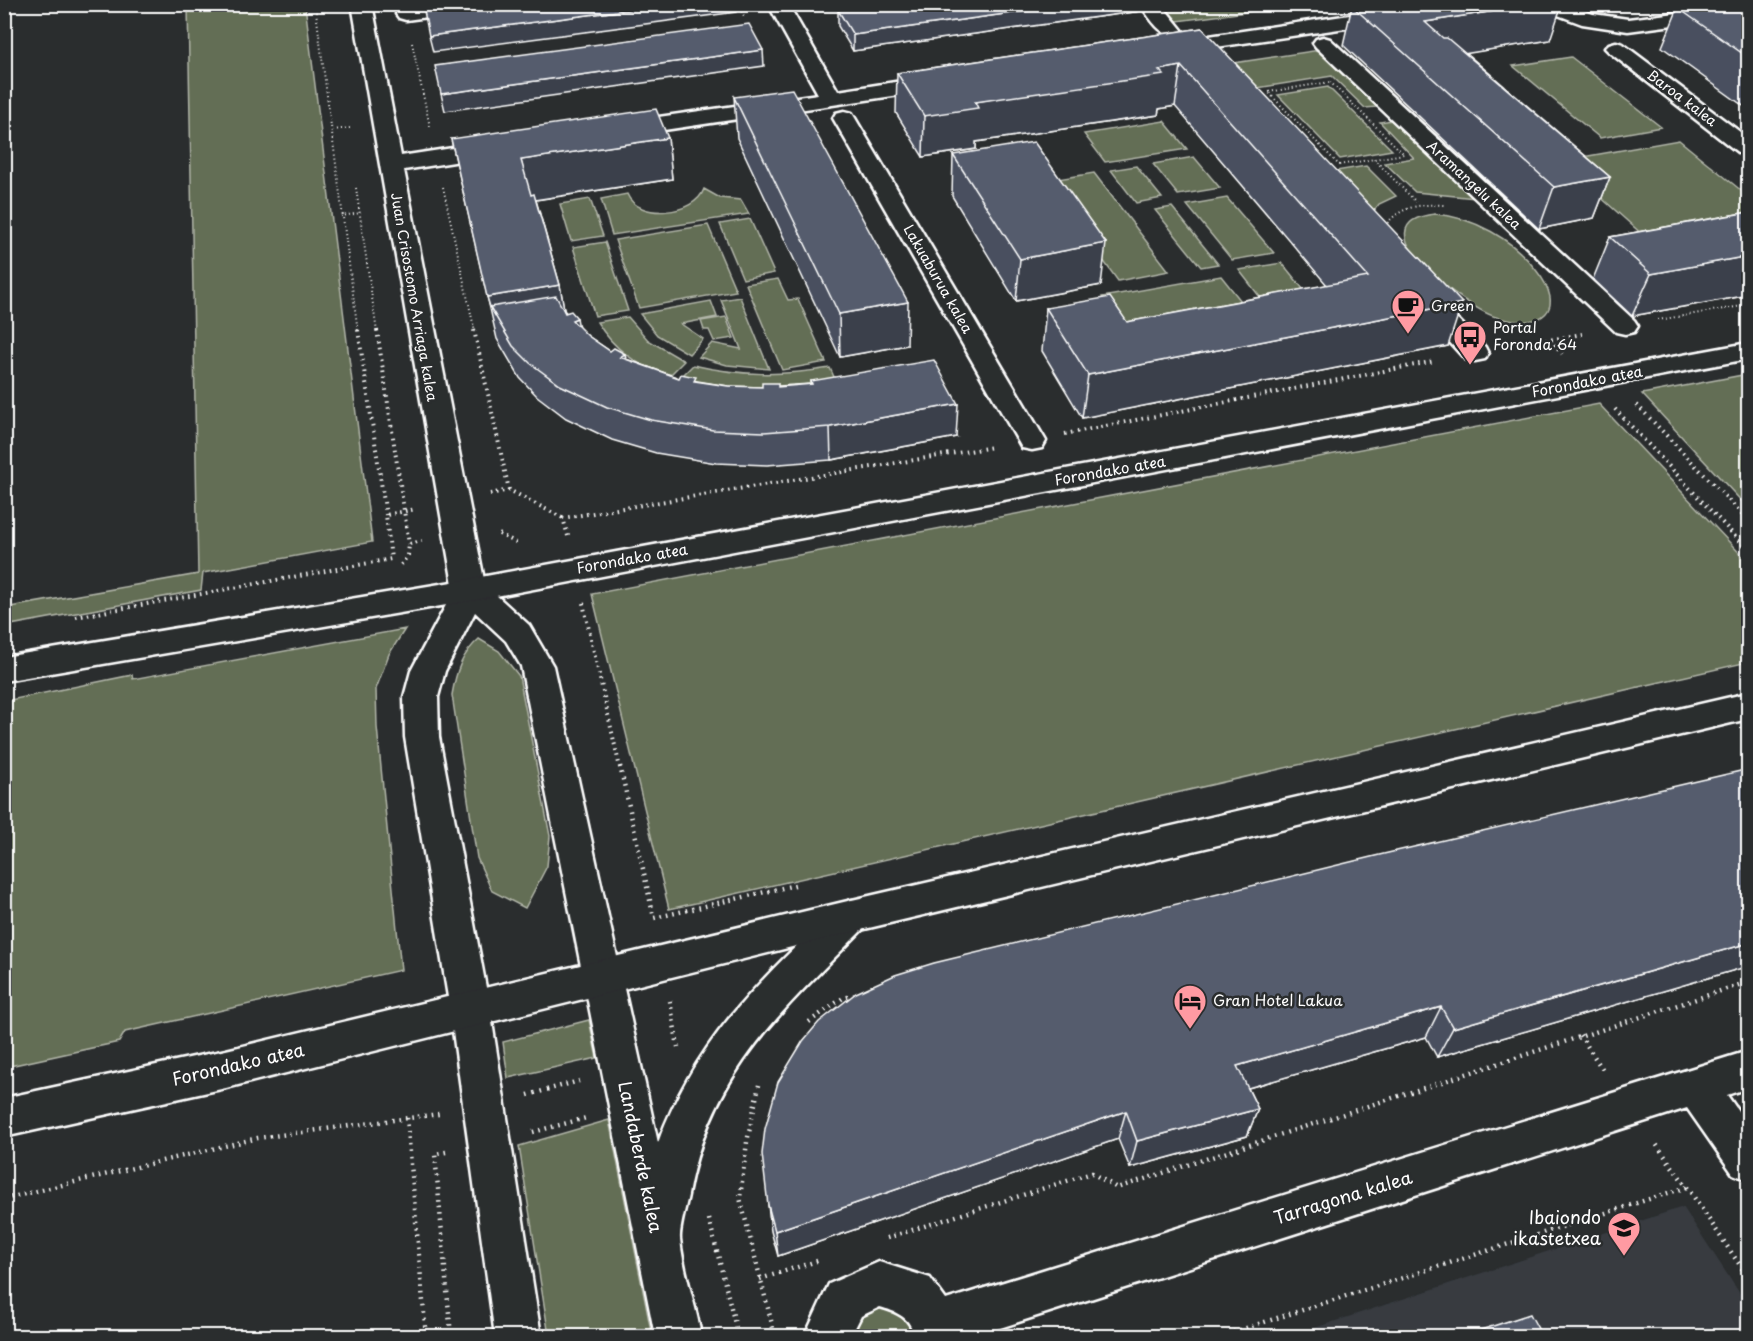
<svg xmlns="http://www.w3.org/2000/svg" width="1753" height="1341" font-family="'Playpen Sans',sans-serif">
<rect width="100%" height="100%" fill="#2a2d2e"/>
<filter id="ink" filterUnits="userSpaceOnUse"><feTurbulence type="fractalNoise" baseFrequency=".0167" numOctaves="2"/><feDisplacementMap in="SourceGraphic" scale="12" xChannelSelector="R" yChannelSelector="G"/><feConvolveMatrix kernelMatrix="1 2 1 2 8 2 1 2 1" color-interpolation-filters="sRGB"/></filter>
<g filter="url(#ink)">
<!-- built -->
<path fill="#373b41" d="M1683,1207L1748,1306V1336H1290Z"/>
<!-- green -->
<path fill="#646e54" stroke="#b2b6aa" stroke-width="1.5" d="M1273,4L1277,8L1177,21L1161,5Z
M188,5H305L372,542L203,573L201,590L5,626V608L198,574Z
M1320,50L1378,107L1365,108L1332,76L1257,88L1220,65Z
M1571,57L1661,127L1600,138L1513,66Z
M1328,87L1392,150L1340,159L1278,95Z
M1392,120L1476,198L1415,192L1385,163L1414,158L1380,122Z
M1164,121L1187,149L1105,162L1084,134Z
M1679,140L1748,196V226L1653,244L1560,161Z
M1194,157L1220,188L1178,195L1153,164Z
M1136,166L1162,198L1136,203L1111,170Z
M1366,166L1396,196L1379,204L1366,221L1336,171Z
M1094,173L1169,271L1118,281L1046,181Z
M704,189L720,198L741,200L749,214L612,235L601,199L627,194C638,221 695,215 704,189Z
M1227,198L1274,253L1232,260L1187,205Z
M590,199L603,236L571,241L560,204Z
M1172,207L1218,264L1201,267L1155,210Z
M1435,214C1473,217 1513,239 1536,270C1568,310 1542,330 1499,318C1467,310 1352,223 1435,214Z
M750,219L774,273L743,279L720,224Z
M708,225L736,291L639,308L615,240Z
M605,242L628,311L595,316L573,247Z
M1282,263L1321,311L1277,319L1239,270Z
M1221,276L1257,321L1133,344L1102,297Z
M778,279L788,300L798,299L826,362L782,370L746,284Z
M740,297L769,369L727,365L699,357L712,343L741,349L721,300Z
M711,301L717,317L681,324L703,339L689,354L657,335L640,314Z
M628,317L648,340L684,361L667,378C637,364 615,351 597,322Z
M726,317L734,338L714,341L709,330H704L701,321Z
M693,365C740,376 782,376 830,368L839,388L810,393L676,382Z
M1748,374V508L1642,394Z
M1599,404L1748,562V662L669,909L592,594Z
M405,629L389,654L376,689L377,727L401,970L125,1032L119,1042L5,1067V701L132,675L133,679Z
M479,639L499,651L519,676L550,836L547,866L525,908L492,891L477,858L452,695C456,672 461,655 479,639Z
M589,1020L597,1058L508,1078L503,1042Z
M609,1120L652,1336H549L519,1146Z
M873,1298L914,1318L920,1336H841V1331Z"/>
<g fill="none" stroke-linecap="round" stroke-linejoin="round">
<!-- street casing -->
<g stroke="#fff" stroke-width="5">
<path id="street" d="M352,4H372L401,156L498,141L506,143L509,148L506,153L498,155L404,170L485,585L529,625L553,666L658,1143C696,1039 761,980 839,905L852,900L865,905L871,916L865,927C782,1011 710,1073 688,1195C686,1206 679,1229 680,1239C683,1272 696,1304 701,1336H655L521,666L506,641L475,612L445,671L438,697L439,737L490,1009L541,1336H495L450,1009L405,737L404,697L411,671L454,590Z
M431,4H489L479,10L406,20L399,18L396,14L399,10Z
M768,4H788L838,91L940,75L948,77L951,82L948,87L940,89L617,137L609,135L606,130L609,125L617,123L818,94Z
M1140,4H1161L1183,31L1180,35C1162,40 1150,18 1140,4Z
M1423,4H1478L1468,10L1169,54L1162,52L1158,48L1162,44L1169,42Z
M1536,4H1566L1593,14L1628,19L1748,4V15L1628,31L1582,24L1539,8Z
M1323,37L1330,39L1634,320L1638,326L1634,332L1625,334L1616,332L1316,47L1313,43L1316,39Z
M1616,42L1623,44L1748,138V156L1740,154L1609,52L1605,48L1609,44Z
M844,111L852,113L855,118L1046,441L1042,448L1032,450L1022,448L1018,441L833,118L836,113Z
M1423,290L1432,293L1485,347L1488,353L1485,359L1475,361L1465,359L1414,303L1410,298L1414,293Z
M1748,1051V1088L1727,1095L1748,1125V1180L1733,1174L1687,1108L975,1336H913C913,1318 895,1311 880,1307L861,1316L851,1336H805L829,1284L879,1262L930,1278L946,1300Z"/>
</g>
<!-- primary casing -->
<g stroke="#fff" stroke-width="5">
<path id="primary" d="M1748,343V359L470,601L4,681V657L470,579Z
M1748,693V719L852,932L226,1088L4,1137V1098L226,1050L852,900Z"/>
</g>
<!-- path-far2 -->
<path stroke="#fff" stroke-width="2" stroke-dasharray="1 3" stroke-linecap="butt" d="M315,4L358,332
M738,4L745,18
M412,43L430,127
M1330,82L1404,154L1339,165L1268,92Z
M333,130L350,128
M1374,159L1416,202
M443,187L475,332
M356,188L377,332
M341,216L361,213
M1385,226C1400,206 1420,204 1444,205
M1658,320L1748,305"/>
<!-- path-far1 -->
<path stroke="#fff" stroke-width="4" stroke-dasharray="1.5 4.5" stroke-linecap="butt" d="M358,330L386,515
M377,330L409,544
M474,330L509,490
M1550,340L1562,354
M1510,347L1582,334
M1637,405L1748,520
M1615,409L1748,550
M1065,434L1435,361
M490,494L509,490L563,518
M499,534L519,544
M568,536L563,518L993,447
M401,565L408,555L409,544L422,541
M583,603L620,768
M76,617L391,559L386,515L416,509"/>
<!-- path -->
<path stroke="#fff" stroke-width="4.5" stroke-dasharray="1.5 5" stroke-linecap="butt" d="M620,766L654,918L795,885
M670,1001L678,1047
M809,1022L843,998L857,995
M1580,1035L1603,1070
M759,1085L747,1142L740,1198L775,1336
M528,1095L579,1081
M407,1118L426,1336
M533,1132L586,1118
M446,1152L435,1154L451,1336
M1687,1187L1748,1277
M4,1199L258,1138L439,1114
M709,1219L738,1336
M887,1238L1092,1173L1117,1188L1748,982
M760,1279L820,1260
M1221,1336L1687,1187L1656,1144"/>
<!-- street -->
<use href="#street" fill="#2a2d2e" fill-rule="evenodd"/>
<!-- primary -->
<use href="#primary" fill="#2a2d2e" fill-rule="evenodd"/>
</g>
<!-- wall -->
<path fill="#484f5e" stroke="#fff" stroke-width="1.5" d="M878,4H1142L1141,11L853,51L838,26V10Z
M1749,4V110L1662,47L1678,8Z
M1352,6L1550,40L1466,53L1610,177L1594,218L1539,229L1343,45Z
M1202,28L1448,346L1082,418L1042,351L1046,308L1127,322L1327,285L1175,106L1159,109L1158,115L976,142V149L923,157L896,113L897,73Z
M734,97L907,345L840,357L737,138Z
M668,138L672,179L536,200L560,285L564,310L578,327L588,336L610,351L625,354L626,359L679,378L728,386L762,387L811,384V381L956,437L831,460L767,465L716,463L656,453L612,440L566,418L537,396L520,378L497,339L451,139Z
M953,155L1101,285L1016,301L952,196Z
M1749,212V295L1632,316L1593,279L1610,237Z
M1749,769V966L1437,1057L1426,1037L1248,1088L1258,1109L1247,1136L1130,1168L1118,1139L778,1256L771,1231L768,1205Z"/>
<!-- shaded-wall -->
<path fill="#3b404c" stroke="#fff" stroke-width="1.5" d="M671,4H736V12L433,52L429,36Z
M1077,4H1142L1141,11L853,51V35Z
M1540,4H1562L1550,40L1414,62L1425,22Z
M763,50L764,66L445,111L441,94Z
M1181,66L1175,106L1159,109L1158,115L976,142V149L923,157L924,116L975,102Z
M668,138L672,179L528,201L521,160Z
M1610,177L1594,218L1539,229L1554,187Z
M1106,243L1101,285L1016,301L1020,259Z
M1749,256V295L1632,316L1651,274Z
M560,285L567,327L490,307L487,297Z
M908,302L907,345L840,357L839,314Z
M1462,303L1448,346L1082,418L1088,375Z
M577,318L583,351L572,320Z
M958,404L956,437L831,460L830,427Z
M1749,943V966L1437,1057L1453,1028Z
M1441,1007L1426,1037L1227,1094L1237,1066Z
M1258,1109L1247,1136L1130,1168L1137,1141Z
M1126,1111L1118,1139L778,1256L775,1231Z"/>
<!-- building -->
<path fill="#545c6d" stroke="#fff" stroke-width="1.5" d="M472,4H671L429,36L424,11Z
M878,4H1077L853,35L838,10Z
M1364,4H1540L1425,22L1443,38H1447L1610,177L1554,187L1352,6Z
M1701,4H1749V58L1678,8Z
M749,24L763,50L441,94L435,66Z
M1202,28L1462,303L1088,375L1046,308L1110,297L1127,322L1368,277L1181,66L1159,70L1164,75L975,102L978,108L924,116L897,73Z
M792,89L908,302L839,314L734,97Z
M656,109L668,138L521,160L531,195L534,194L560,285L487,297L451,139Z
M1034,142L1106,243L1020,259L953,155Z
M1749,212V256L1651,274L1610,237Z
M556,296L565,313L571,311L577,318L572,320L588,336L610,351L614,348L625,354L620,357L679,378L681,374L696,377L694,381L728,386L762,387V383H778V387L812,384L811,381L934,360L958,404L830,427L764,432L713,430L651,420L607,407L560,385L530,363L513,346L490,307Z
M1749,769V943L1453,1028L1441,1007L1237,1066L1258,1109L1137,1141L1126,1111L775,1231L768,1205L762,1154L765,1129L778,1082L803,1041L819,1022L856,993L895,975L934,963L1375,856Z
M1530,1314L1542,1336H1474L1472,1333Z"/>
</g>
<!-- icons -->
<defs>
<g id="cafe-pin" transform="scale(1.725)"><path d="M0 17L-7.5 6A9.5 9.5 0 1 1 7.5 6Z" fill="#ff9aa2" stroke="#2a2d2e"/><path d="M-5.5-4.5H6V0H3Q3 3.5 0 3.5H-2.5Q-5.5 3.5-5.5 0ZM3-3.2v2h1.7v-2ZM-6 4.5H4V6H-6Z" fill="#111"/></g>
<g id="bus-pin" transform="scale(1.725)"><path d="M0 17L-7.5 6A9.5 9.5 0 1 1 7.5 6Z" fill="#ff9aa2" stroke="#2a2d2e"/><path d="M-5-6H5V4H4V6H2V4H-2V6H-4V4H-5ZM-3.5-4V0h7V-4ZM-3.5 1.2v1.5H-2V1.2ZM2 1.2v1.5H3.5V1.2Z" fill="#111"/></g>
<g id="hotel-pin" transform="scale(1.725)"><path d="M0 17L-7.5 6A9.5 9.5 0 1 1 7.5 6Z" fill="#ff9aa2" stroke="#2a2d2e"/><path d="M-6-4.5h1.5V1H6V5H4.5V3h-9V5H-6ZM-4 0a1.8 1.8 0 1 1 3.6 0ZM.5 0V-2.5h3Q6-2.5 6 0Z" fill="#111"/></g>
<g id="school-pin" transform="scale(1.725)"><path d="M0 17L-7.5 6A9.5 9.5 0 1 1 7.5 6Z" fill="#ff9aa2" stroke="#2a2d2e"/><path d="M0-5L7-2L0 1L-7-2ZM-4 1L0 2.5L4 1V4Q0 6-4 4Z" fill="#111"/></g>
</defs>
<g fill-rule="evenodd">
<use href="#cafe-pin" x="1408" y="306"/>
<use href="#bus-pin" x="1470" y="337"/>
<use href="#hotel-pin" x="1190" y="1001"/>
<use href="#school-pin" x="1624" y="1228"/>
</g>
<g text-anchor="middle" stroke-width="5" stroke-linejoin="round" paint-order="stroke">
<!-- far-street labels -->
<g font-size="14" fill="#fff" stroke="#2a2d2e">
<text transform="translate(1682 98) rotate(37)" y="5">Baroa kalea</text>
<text transform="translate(1474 185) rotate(43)" y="5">Aramangelu kalea</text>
<text transform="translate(938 279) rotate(60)" y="5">Lakuaburua kalea</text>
<text transform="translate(414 297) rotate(80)" y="5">Juan Crisostomo Arriaga kalea</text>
</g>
<!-- far-poi labels -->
<g font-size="14" fill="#fff" stroke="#2a2d2e" text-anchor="start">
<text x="1431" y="311">Green</text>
</g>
<!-- poi labels -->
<g font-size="15" fill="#fff" stroke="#2a2d2e" text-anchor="start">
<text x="1493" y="333">Portal<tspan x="1493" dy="17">Foronda 64</tspan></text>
<text x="1213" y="1006">Gran Hotel Lakua</text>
</g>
<!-- street labels -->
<g font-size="15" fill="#fff" stroke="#2a2d2e">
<text transform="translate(1587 382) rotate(-11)" y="5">Forondako atea</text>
<text transform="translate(1110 471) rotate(-10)" y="5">Forondako atea</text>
<text transform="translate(632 559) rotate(-10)" y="5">Forondako atea</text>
</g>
<!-- near-street labels -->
<g font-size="18" fill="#fff" stroke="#2a2d2e">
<text transform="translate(238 1065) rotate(-13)" y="6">Forondako atea</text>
<text transform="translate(640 1157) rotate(78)" y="6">Landaberde kalea</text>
<text transform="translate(1343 1198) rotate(-17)" y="6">Tarragona kalea</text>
</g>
<!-- near-poi labels -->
<g font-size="18" fill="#fff" stroke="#2a2d2e" text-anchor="end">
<text x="1601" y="1224">Ibaiondo<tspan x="1601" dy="21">ikastetxea</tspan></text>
</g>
</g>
<!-- margin -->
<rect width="1753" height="1341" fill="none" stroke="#2a2d2e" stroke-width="24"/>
<rect x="12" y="12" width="1729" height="1317" fill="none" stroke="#fff" stroke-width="2" filter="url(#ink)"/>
</svg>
